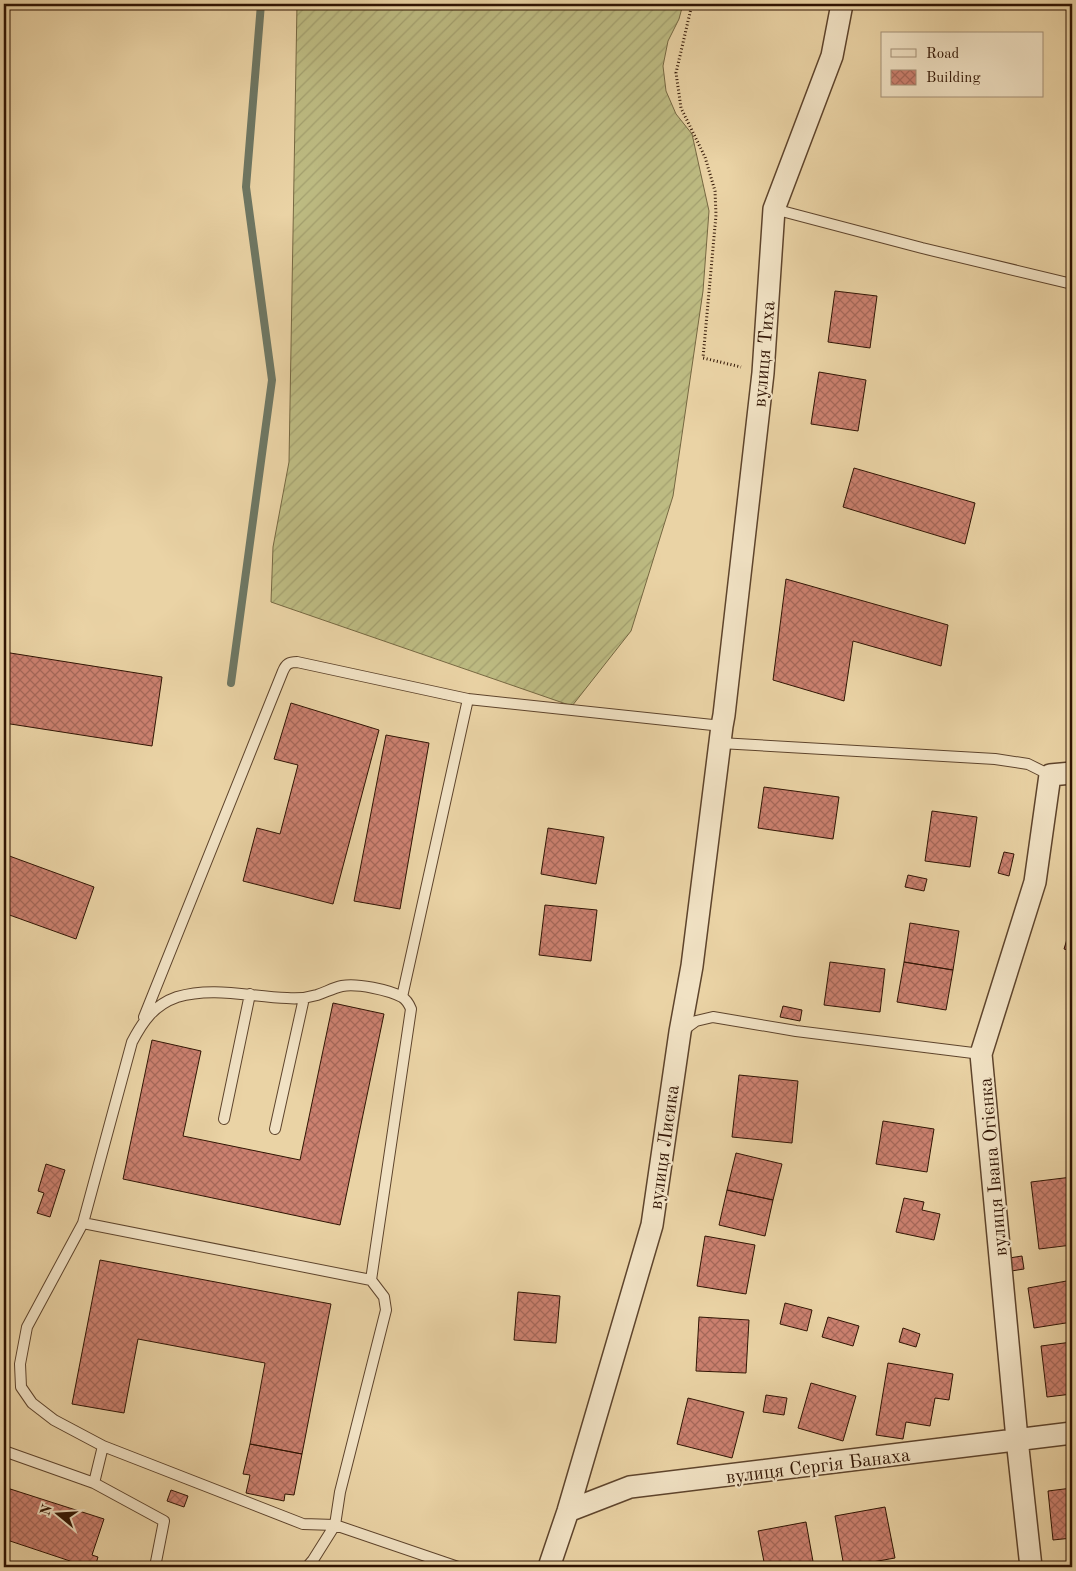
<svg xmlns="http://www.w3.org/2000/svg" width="1076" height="1571" font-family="'Old Standard TT',serif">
<defs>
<pattern id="garden-furrows" width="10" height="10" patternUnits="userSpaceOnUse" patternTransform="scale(1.25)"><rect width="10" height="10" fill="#bdbb82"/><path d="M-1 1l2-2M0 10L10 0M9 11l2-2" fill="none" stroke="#a3a06f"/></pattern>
<pattern id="building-cross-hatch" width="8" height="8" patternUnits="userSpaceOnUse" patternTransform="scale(1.25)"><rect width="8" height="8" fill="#cc8170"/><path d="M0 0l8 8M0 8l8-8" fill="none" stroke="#a6685a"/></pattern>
</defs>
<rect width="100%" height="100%" fill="#ead3a5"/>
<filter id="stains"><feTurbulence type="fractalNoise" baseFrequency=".004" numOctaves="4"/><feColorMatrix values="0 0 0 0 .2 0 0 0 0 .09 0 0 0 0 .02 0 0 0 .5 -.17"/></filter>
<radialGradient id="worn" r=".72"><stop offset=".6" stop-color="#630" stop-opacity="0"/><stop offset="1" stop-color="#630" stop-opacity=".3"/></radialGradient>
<!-- garden -->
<path fill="url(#garden-furrows)" stroke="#766842" d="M297,4H683L679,19L668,41L663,66L666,91L676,114L692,134L709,211L703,291L673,496L631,631L572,706L271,602L273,547L289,462Z"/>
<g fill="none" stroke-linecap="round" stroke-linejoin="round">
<!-- stream -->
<path stroke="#6e7763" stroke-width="8" d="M231,683L272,380L246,187L261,4"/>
</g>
<!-- building -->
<path fill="url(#building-cross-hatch)" stroke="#301403" d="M835,291L877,296L870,348L828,342Z
M819,372L866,380L858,431L811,424Z
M854,468L975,503L965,544L843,507Z
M786,579L948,625L941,666L853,641L844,701L773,680Z
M4,652L162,677L152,746L4,723Z
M291,703L379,730L333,904L243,881L257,828L280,834L298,765L274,759Z
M386,735L429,743L400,909L354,901Z
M764,787L839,797L833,839L758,828Z
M932,811L977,817L970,867L925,861Z
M548,828L604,837L596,884L541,874Z
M1004,852L1014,854L1009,876L998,873Z
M4,854L94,887L76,939L4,913Z
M908,875L927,879L924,891L905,887Z
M545,905L597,910L591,961L539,955Z
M910,923L959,931L953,970L904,962Z
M1072,923V951L1064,949Z
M830,962L885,969L880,1012L824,1005Z
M904,962L953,970L946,1010L897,1002Z
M333,1003L384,1014L340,1225L123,1179L152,1040L201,1051L183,1136L300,1160Z
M783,1006L802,1010L800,1021L780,1017Z
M739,1075L798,1081L792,1143L732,1137Z
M883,1121L934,1129L927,1172L876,1164Z
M736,1153L782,1164L773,1200L727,1190Z
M46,1164L65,1170L50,1217L37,1213L44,1193L38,1191Z
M1072,1177V1245L1039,1249L1031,1182Z
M727,1190L773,1200L765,1236L719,1225Z
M904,1198L924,1202L922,1210L940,1214L934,1240L896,1232Z
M705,1236L755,1245L746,1294L697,1286Z
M1022,1256L1024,1269L1005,1272L1003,1259Z
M100,1260L331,1304L302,1454L250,1444L265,1363L138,1339L124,1413L72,1404Z
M1072,1280V1322L1034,1328L1028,1288Z
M518,1292L560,1296L556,1343L514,1340Z
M785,1303L812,1310L807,1331L780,1324Z
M699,1317L749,1320L746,1373L696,1371Z
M828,1317L859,1326L853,1346L822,1337Z
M903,1328L920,1334L916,1347L899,1342Z
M1072,1342V1394L1047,1397L1041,1346Z
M888,1363L953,1374L949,1400L935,1398L930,1426L906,1422L903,1439L876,1435Z
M811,1383L856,1396L843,1441L798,1428Z
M766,1395L787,1398L784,1415L763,1412Z
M688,1398L744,1412L732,1458L677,1444Z
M250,1444L302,1454L294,1495L285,1494L284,1501L246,1493L250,1475L243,1474Z
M4,1487L104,1519L92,1555L98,1557L95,1567H68L70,1561L4,1539Z
M1072,1488V1538L1053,1540L1048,1491Z
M171,1490L188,1496L184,1507L167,1501Z
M885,1507L895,1558L844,1567L835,1516Z
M806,1522L814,1567H765L758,1531Z
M211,1562L230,1567H209Z"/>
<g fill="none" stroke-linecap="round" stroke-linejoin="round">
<!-- service casing -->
<g stroke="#5e442c" stroke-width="12">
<path id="service" d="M774,209L922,248L1072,284
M720,743L995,759L1028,764L1050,775
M402,997L468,699
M144,1017L283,671C286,664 289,662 297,662L468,699L722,726
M681,1032L696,1021L713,1017L796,1031L981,1054
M224,1119L250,994
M275,1129L304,998
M83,1223L371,1280
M4,1451L94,1483L164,1521L155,1567
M94,1483L103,1446
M307,1567L313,1560L335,1525L340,1492L386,1310L384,1297L371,1280L411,1009C409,1004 407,1000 402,997C389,990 357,983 342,986C333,988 326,992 317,995C307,998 297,999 287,998C251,997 213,986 177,997C154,1005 143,1021 132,1042L83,1223L27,1327L20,1364L21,1387L32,1403L54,1420L103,1446L303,1524L335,1525L458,1567"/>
</g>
<!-- minor casing -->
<g stroke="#5e442c" stroke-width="24">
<path id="minor" d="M568,1511L630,1487L1072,1433
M549,1567L568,1511L652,1225L680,1032L692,966L722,726L724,715L763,373L774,209L832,56L842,4
M1031,1567L1017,1439L981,1054L1035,882L1050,775L1072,773"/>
</g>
<!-- path -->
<path stroke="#301403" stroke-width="3" stroke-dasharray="1 2.5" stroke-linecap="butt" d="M692,4L676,73L681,108L705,157L715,191L716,215L703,358L741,367"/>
<!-- service -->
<use href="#service" stroke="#f1e2c4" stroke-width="10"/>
<!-- minor -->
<use href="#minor" stroke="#f1e2c4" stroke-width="21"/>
</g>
<g text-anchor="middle" stroke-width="4.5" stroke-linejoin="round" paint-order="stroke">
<!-- street labels -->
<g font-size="19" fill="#301403" stroke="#f1e2c4">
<text transform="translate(763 354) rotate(-85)" y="7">вулиця Тиха</text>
<text transform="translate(663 1147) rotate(-82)" y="7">вулиця Лисика</text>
<text transform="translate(992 1167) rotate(-95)" y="7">вулиця Івана Огієнка</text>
<text transform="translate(818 1465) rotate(-7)" y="7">вулиця Сергія Банаха</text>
</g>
</g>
<!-- margin -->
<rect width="1076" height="1571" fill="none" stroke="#ead3a5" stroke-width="20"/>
<rect x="5" y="5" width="1066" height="1561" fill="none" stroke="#301403" stroke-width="2.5"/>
<rect x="10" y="10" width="1056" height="1551" fill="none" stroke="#301403"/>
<!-- legend -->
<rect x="881" y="32" width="162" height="65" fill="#f1e2c4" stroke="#a49077"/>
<rect x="891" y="49" width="25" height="8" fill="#f1e2c4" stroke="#a49077"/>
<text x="926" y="58" font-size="15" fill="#301403">Road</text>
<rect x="891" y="70" width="25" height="15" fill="url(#building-cross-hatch)" stroke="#a49077"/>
<text x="926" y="82" font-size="15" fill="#301403">Building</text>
<!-- north arrow -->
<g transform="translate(58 1514) rotate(288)" stroke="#f1e2c4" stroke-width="4" paint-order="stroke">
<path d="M0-4L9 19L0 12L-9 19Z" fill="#301403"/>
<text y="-8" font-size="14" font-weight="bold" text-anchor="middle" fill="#301403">N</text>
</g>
<rect width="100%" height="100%" filter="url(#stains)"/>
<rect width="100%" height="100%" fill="url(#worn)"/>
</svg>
